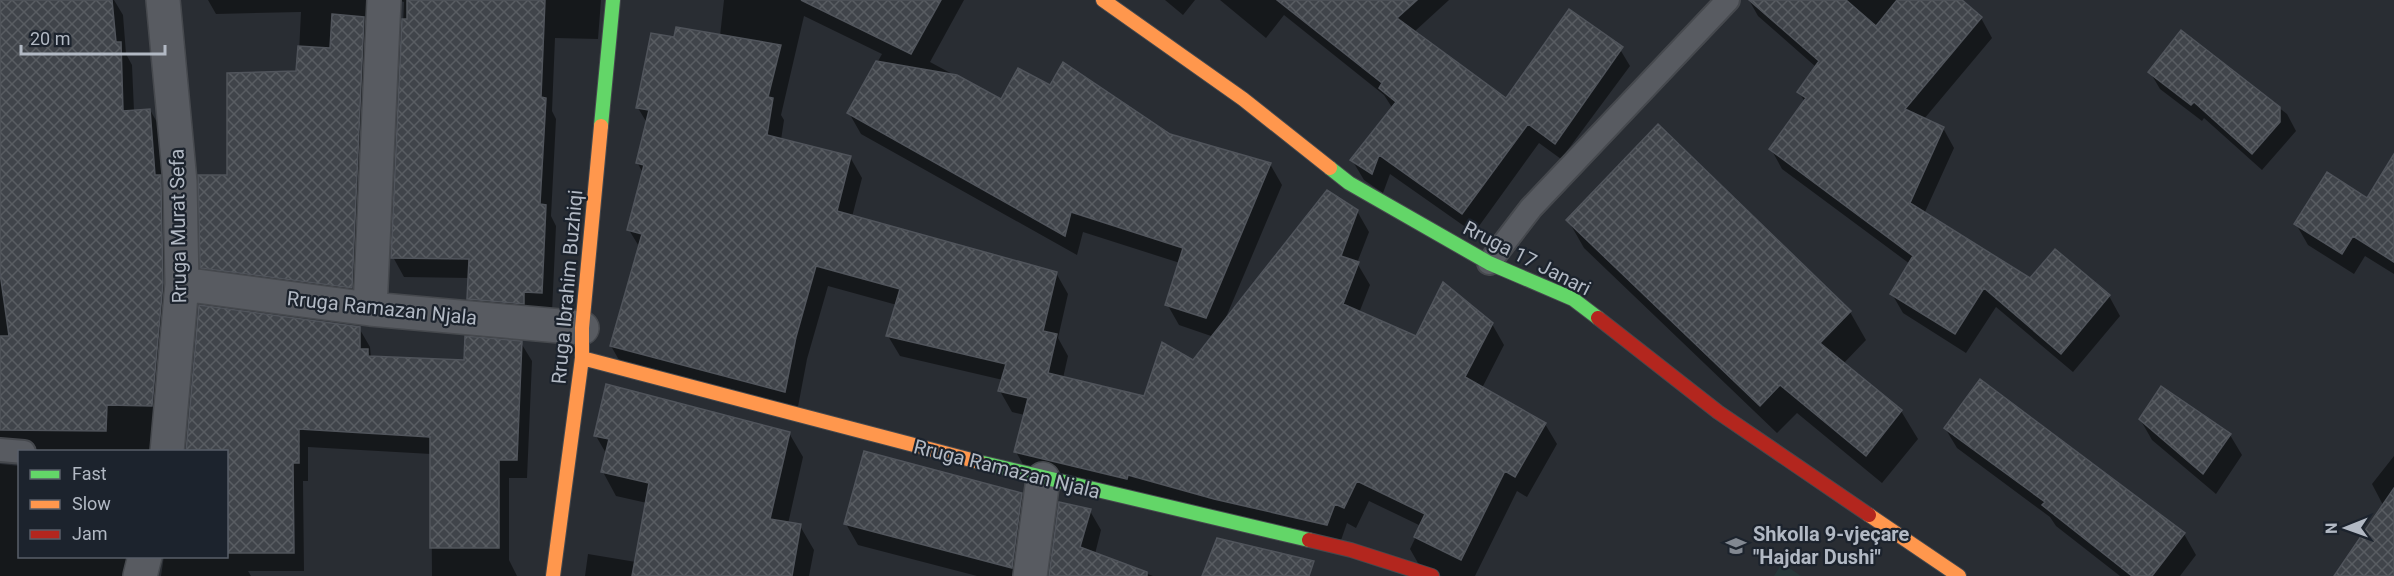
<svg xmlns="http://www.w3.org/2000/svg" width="2394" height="576" font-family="Roboto,sans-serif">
<defs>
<pattern id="building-cross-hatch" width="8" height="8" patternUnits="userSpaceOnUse" patternTransform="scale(1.5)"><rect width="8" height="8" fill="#40444a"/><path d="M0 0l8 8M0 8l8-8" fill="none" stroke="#595d62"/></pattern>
</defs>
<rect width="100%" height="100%" fill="#292d33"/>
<!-- green -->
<path fill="#273739" d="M1782,563L1801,576H1774Z"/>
<!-- shadow -->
<path fill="#0007" fill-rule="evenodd" d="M0,0H114L123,15L126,54L132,65L134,111L150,110L162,131L172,197L163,452H20L0,463Z
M208,0H601L598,39L555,38L552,111L556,119L551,216L556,226L552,312L480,318L469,299L470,278L404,277L393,257L404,2L397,0L363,306L213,287L202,267L228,177L298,72L301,12L216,14Z
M724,0H964L930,62L1002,101L1050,87L1170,135L1270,164L1282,185L1224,322L1357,211L1369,232L1357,263L1370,285L1359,313L1416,338L1492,324L1504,345L1482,388L1545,424L1557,444L1527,497L1517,491L1475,576H1442L1422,570L1410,549L1421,526L1369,501L1356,528L1347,523L1339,546L1028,473L1016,452L1025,415L1012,412L1000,391L1003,380L900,356L888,336L897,305L828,286L807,359L797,412L623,367L611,346L640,248L629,230L643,173L637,162L647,123L638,108L676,39L720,36ZM804,16L882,54L849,113L861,134L1077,255L1083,232L1180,263L1167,304L1179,325L1214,337L1194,362L1145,397L1063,378L1068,356L1058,338L1068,294L1056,273L852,217L862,178L850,157L781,140L784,120L781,115Z
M1165,0H1195L1183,15Z
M1220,0H1449L1414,32L1506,100L1618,46L1630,66L1561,159L1539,143L1474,233L1390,174L1383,193L1364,180L1352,160L1393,109L1384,95L1284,15L1266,38Z
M1749,0H1960L1981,18L1992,38L1924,119L1943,128L1954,148L1924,214L2031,280L2109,296L2120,316L2073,372L1996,307L1966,353L1903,313L1892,294L1910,264L1782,169L1771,149L1805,102L1799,92L1816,67L1758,16Z
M2181,32L2287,114L2296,131L2262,170L2204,118L2202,121L2160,89L2150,72Z
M2394,197V274L2365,256L2354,274L2308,245L2296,224L2368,200Z
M1568,220L1850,312L1866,340L1843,364L1901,411L1918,439L1882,483L1797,413L1777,433L1584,248Z
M359,328L370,347L371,358L465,361L521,343L532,361L527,478H509V560L517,576H432L431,454L308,447V481H303L304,571H248L251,576H161L164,556L227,558L226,452Z
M1980,381L2184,534L2196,555L2180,576H2120L2056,526L2050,517L1957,448L1945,428Z
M2140,419L2230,435L2242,455L2216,494L2152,440Z
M789,433L803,457L788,524L800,526L814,550L809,576H585L588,554L636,562L647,503L616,496L603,472L607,455L596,436Z
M2394,456V513L2383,505L2372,484Z
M0,464L20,466V556H141L139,576H0Z
M1021,494L1033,515L1025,576H977L858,545L846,524Z
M1090,511L1101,530L1095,554L1153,576H1050Z"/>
<!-- building -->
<path fill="url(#building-cross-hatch)" stroke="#50545b" stroke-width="1.5" d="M0,0H112L116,42H121L123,111L150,109L155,175H161V183L163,283L152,406L107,405L106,431L0,430V336H9L0,273Z
M407,0H545L541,97L546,98L540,204L546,205L542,293L524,292V304L467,299L469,259L391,258L402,19H407Z
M801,0H941L911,54Z
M1277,0H1417L1397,18L1506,98L1569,9L1623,47L1555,144L1528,124L1462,214L1379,155L1372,174L1350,160L1396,102L1379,88L1382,83Z
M1749,0H1846L1876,26L1897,0H1962L1982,17L1905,109L1944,127L1910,203L2030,278L2055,249L2110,295L2061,354L1984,288L1955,334L1890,294L1913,256L1769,149L1806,98L1797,92L1819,61Z
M332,14L364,17L352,288L200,268L198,175H227V73L296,71L298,46L330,48Z
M676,27L781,45L768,97L773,98L767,135L851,156L837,211L1057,272L1043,331L1057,334L1048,373L1144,396L1162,342L1193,360L1327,190L1358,210L1341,256L1359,262L1343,304L1416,336L1443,282L1493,323L1465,377L1546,423L1515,477L1505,471L1461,560L1414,537L1425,514L1357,481L1344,508L1335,504L1327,525L1214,499L1128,475L1127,479L1014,452L1028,398L998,391L1006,364L886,336L900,289L816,266L796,337L785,392L610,346L642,234L627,230L644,165L636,163L649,110L636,108L651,33L674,37Z
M2181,30L2280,107V122L2252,154L2194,102L2191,105L2148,72Z
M876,61L957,75L1001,99L1018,68L1050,85L1063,62L1170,134L1271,163L1206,318L1165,305L1183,248L1071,212L1065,236L847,113Z
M1658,124L1851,311L1820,343L1902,410L1866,456L1780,385L1760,406L1566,220Z
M2394,154V262L2353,236L2342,254L2294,224L2327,172L2367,198Z
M199,305L360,327V349H368V356L464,360L465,336L522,341L517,460H499V548H430V437L299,429V463H293L294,553H226V452H186Z
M1980,379L2185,533L2152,576H2132L2042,505L2045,502L1944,428Z
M606,384L790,432L770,519L801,524L792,576H632L649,483L601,472L609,439L594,436Z
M2161,386L2231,434L2203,474L2139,419Z
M864,451L1022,493L1012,568L844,524Z
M2394,488V576H2334Z
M1059,502L1091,509L1080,547L1147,572V576H1049Z
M1217,538L1314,561L1309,576H1202Z"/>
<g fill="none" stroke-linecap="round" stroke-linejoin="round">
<!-- lane casing -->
<g stroke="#46494e" stroke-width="26">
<path id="lane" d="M1489,263L1531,208L1728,0
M0,450L24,452"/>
</g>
<!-- street casing -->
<g stroke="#46494e" stroke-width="36">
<path id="street" d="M163,0L180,182L182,284L167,452
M182,284L370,309L582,328
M370,309L384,0
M140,576L145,556
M1030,576L1043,479"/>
</g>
<!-- fast casing -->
<g stroke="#46494e" stroke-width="16">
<path id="fast" d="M601,126L613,0
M1330,168L1349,183L1489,263L1573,299L1598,318
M979,462L1309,540"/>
</g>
<!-- slow casing -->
<g stroke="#46494e" stroke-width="16">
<path id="slow" d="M1103,0L1243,99L1330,168
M582,358L979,462
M1869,515L1959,576
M553,576L582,358V328L601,126"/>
</g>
<!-- jam casing -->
<g stroke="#46494e" stroke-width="16">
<path id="jam" d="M1598,318L1718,412L1869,515
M1309,540L1351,550L1432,576"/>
</g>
<!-- lane -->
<use href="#lane" stroke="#585b61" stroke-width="22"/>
<!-- street -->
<use href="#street" stroke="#585b61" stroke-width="33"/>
<!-- fast -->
<use href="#fast" stroke="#63d668" stroke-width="14"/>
<!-- slow -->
<use href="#slow" stroke="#ff974d" stroke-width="14"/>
<!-- jam -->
<use href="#jam" stroke="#b3261e" stroke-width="14"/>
</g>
<!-- icons -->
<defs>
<g id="school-bare" transform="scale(1.62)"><path d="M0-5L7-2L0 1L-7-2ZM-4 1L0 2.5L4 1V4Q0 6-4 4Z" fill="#828891" stroke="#1c232d" stroke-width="2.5" paint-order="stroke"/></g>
</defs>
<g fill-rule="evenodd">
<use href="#school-bare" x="1736" y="546"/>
</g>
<g text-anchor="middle" stroke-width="4.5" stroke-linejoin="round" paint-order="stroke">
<!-- street labels -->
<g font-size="20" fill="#b2b9c4" stroke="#1c232d">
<text transform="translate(178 226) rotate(-91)" y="7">Rruga Murat Sefa</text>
<text transform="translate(1527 258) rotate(27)" y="7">Rruga 17 Janari</text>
<text transform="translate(567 287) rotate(-85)" y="7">Rruga Ibrahim Buzhiqi</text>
<text transform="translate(382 308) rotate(6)" y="7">Rruga Ramazan Njala</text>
<text transform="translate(1007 469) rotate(14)" y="7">Rruga Ramazan Njala</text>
</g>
<!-- poi labels -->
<g font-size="20" font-weight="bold" fill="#b2b9c4" stroke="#1c232d" text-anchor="start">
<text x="1753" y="541">Shkolla 9-vjeçare<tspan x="1753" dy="23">"Hajdar Dushi"</tspan></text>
</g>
</g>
<!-- legend -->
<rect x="18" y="450" width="210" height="108" fill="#1c232d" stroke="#585f69" stroke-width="1.5"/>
<rect x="30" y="470" width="30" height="9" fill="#63d668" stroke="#585f69" stroke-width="1.5"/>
<text x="72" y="480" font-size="18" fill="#b2b9c4">Fast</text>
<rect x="30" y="500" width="30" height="9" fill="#ff974d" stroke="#585f69" stroke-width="1.5"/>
<text x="72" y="510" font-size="18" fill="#b2b9c4">Slow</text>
<rect x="30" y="530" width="30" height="9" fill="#b3261e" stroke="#585f69" stroke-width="1.5"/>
<text x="72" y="540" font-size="18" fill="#b2b9c4">Jam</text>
<!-- north arrow -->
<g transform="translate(2346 528) rotate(269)" stroke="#1c232d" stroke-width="4.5" paint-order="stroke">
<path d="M0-4.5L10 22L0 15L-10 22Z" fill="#b2b9c4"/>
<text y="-9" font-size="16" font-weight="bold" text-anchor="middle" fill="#b2b9c4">N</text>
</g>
<!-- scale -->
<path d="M21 45v9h144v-9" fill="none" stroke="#b2b9c4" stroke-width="3"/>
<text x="30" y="45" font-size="18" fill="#b2b9c4" stroke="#1c232d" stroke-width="4.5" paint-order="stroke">20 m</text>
</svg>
